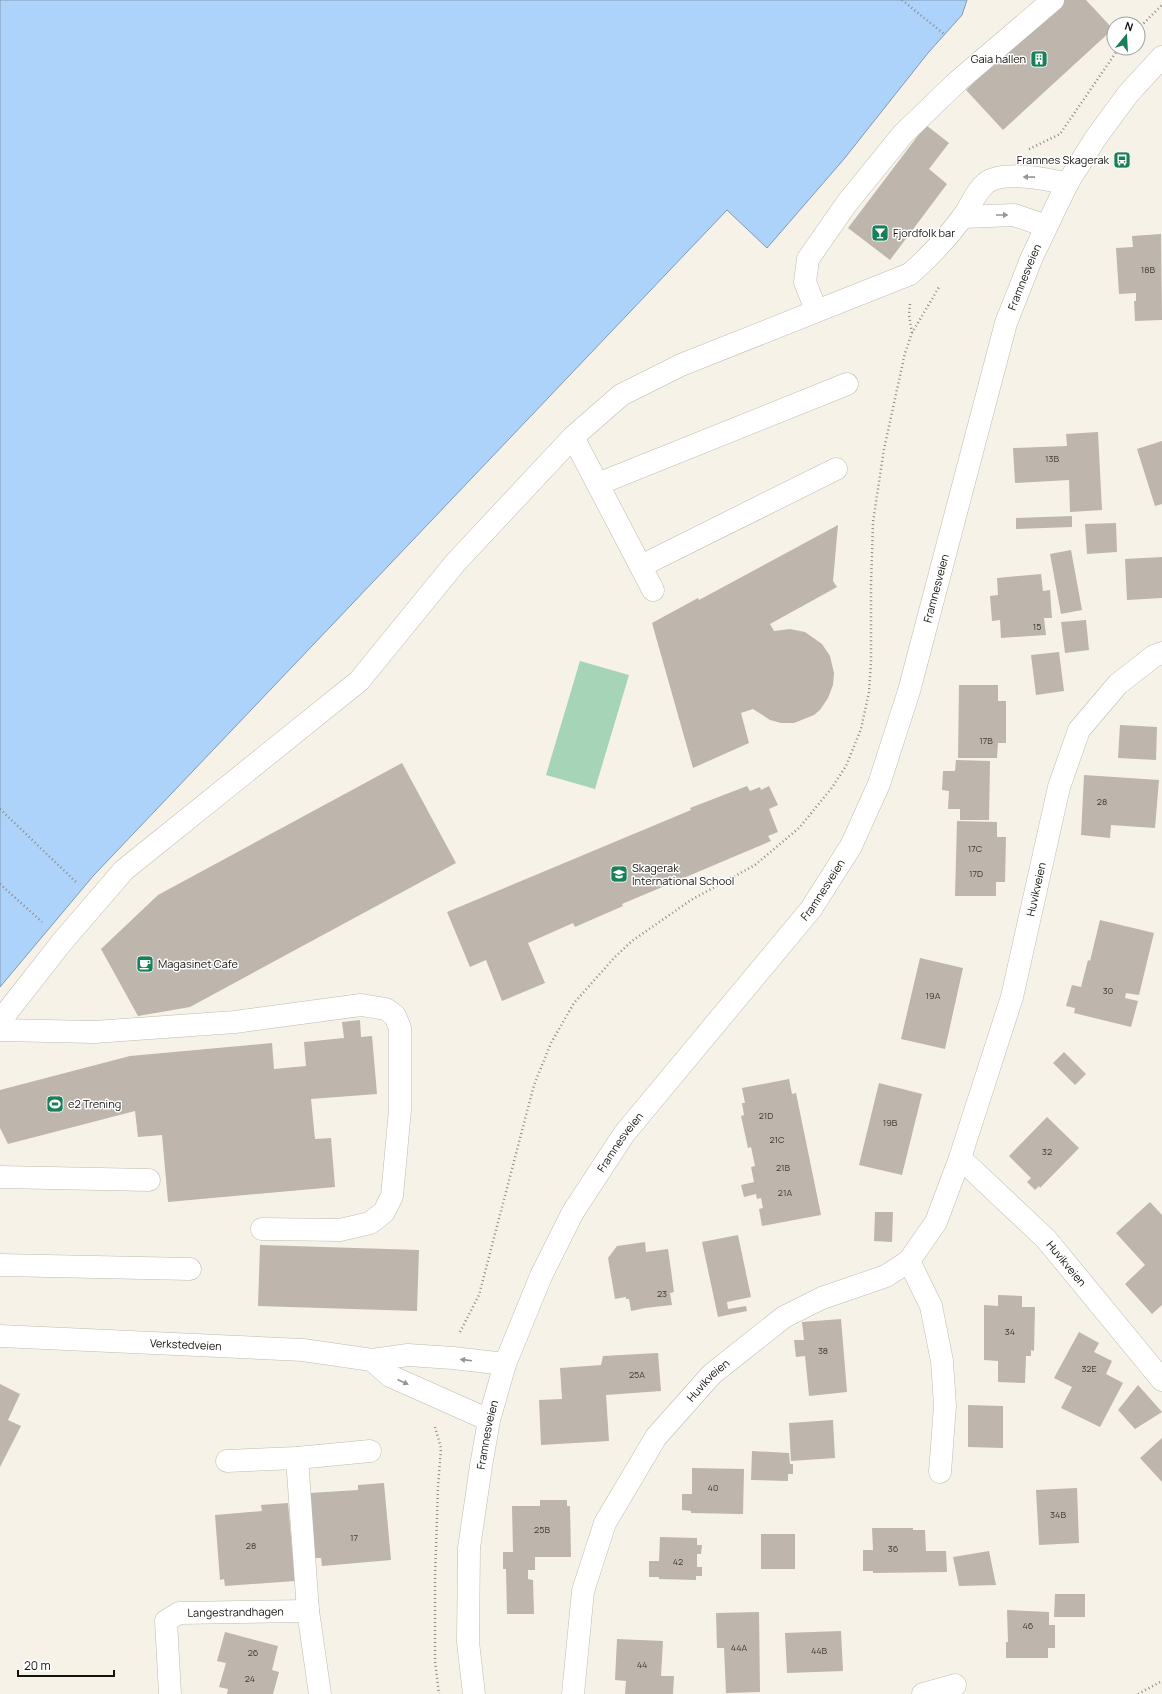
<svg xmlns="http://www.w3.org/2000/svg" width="1162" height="1694" font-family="Manrope,sans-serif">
<rect width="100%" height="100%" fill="#f6f2e7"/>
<!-- green -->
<path fill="#a6d4b7" d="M580,661L629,675L595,789L546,775Z"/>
<!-- water -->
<path fill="#aed3fb" stroke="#8099b4" d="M0,0H967L962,15L928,53L844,159L767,248L727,210L94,875L0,987Z"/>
<!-- building -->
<path fill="#beb5ad" d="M1063,0H1086L1113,29L1003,130L966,90Z
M926,125L949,143L929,169L947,184L890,260L848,228Z
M1161,234L1162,320L1135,321L1134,301H1136V293L1119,294L1116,248L1133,247L1132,236Z
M1098,432L1102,510L1070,512L1069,480L1015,483L1013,448L1067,446L1066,434Z
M1162,441V504L1155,506L1137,449Z
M1072,516V527L1016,529V518Z
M1116,523L1117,552L1087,554L1085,524Z
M838,525L833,581L837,587L770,624L774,631L790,629L805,632L822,644L830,656L834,673L833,685L828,698L820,710L814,715L794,723H781L770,720L753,709L741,713L749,743L693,768L652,623L698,598L699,600Z
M1071,550L1082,610L1061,614L1050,554Z
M1162,557V598L1127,600L1125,559Z
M1041,574L1043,591L1050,590L1052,618H1044L1046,635L1001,638L1000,620L992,621L990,596L998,595L997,578Z
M1086,620L1089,650L1065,653L1061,622Z
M1059,652L1064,691L1036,695L1031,655Z
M959,685H998V701H1006V743H998L997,758H958Z
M1120,725L1157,727L1156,760L1118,758Z
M956,760L990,761L989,820H960V809H948L949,791L942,790L943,771H955Z
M402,763L456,863L190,1007L138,1016L101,949L158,895Z
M1084,775L1159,780L1155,828L1111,825L1110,838L1081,835Z
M747,786L750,791L760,787L761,790L769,786L778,805L769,809L778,832L768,836L771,841L622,904L623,906L575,927L573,923L528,943L545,983L502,1001L486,960L470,967L447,912L691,810L690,808Z
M957,821L997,822V837H1006L1005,882H996V896H955Z
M1100,920L1154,933L1139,995L1126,993L1125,998L1138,1001L1131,1027L1074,1013L1075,1008L1066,1006L1072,985L1081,987L1088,960L1090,961Z
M920,958L963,968L945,1049L901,1039Z
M360,1020L361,1037L372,1036L377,1094L311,1099L315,1139L331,1138L335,1187L168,1202L162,1135L138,1137L135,1111L8,1144L0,1128V1090L130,1056L272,1043L274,1069L306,1066L304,1042L344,1038L342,1022Z
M1064,1052L1086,1074L1075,1085L1053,1063Z
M789,1079L792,1094L796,1093L821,1215L762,1226L759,1209L763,1208L761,1198L757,1199L756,1194L744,1197L741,1185L754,1182L751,1167L755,1166L751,1147L748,1148L741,1116L744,1115L742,1103H745L742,1088Z
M879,1083L922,1094L902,1175L859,1165Z
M1047,1117L1079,1148L1040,1188L1039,1186L1035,1190L1027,1182L1031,1178L1009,1156Z
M1150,1202L1162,1215V1305L1152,1314L1125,1284L1145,1265L1116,1233Z
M875,1212H893L892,1242L874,1241Z
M738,1235L751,1297L727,1302L728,1309L746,1306L747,1311L718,1317L702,1242Z
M645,1242L646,1252L668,1249L674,1292L670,1293L672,1305L645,1308L631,1311L629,1299H626V1297L615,1299L608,1258L617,1246Z
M260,1245L419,1250L417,1311L258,1306Z
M998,1295L1022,1296V1307H1035L1034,1351L1031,1350V1356H1026L1025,1383L998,1382V1361L984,1360V1305L998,1306Z
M841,1319L847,1392L809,1396L805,1356L796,1357L794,1340H804L802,1322Z
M1079,1332L1099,1343L1094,1352L1112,1361L1106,1374L1123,1383L1100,1427L1061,1408L1072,1387L1054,1378Z
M658,1353L661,1391L606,1395L609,1441L541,1445L539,1400L562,1399L560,1368L601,1365L603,1356Z
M0,1384L20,1394L8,1420L21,1426L0,1467Z
M1138,1385L1162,1412L1135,1429L1118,1410Z
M968,1405L1003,1406V1448L968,1447Z
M833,1420L835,1458L791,1461L789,1423Z
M1162,1438V1482L1140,1458Z
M752,1451L789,1453L790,1464H793V1474H788V1481L751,1480Z
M692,1468L744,1469L743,1514L691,1513V1511L682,1510V1494H692Z
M384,1483L391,1560L322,1566L321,1558H315L310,1493L358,1490V1485Z
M1077,1488L1079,1543L1039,1545L1036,1490Z
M540,1500H567V1506H570L571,1557H535V1570H528V1579L533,1580L534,1614H507L506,1569H503V1552H513L512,1506H540Z
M288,1503L295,1581L225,1586L224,1579L220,1580L215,1515L262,1511L261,1505Z
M872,1528H913V1530H925L926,1551H946L947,1572L873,1573V1571H863V1550H873Z
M761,1534H795V1569H761Z
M660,1537L697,1538V1545H702L701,1554H697V1567H702V1576H696V1580L659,1579V1577H649V1561H659Z
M989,1551L996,1585L959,1586L953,1557Z
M1055,1594H1085V1617H1054Z
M1007,1610L1049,1612V1625H1055V1648H1048V1658H1006V1642H1008Z
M759,1612L760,1692L726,1693L724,1648H717L716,1613Z
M841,1631L843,1671L787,1673L785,1633Z
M225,1632L278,1646L272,1670L279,1672L273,1694H227L228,1689L219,1687L226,1663L217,1661Z
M617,1639L663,1641L661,1676H674L673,1694H625L626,1681L615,1680Z"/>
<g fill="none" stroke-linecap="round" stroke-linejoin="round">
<!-- minor casing -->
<g stroke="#bfbbb0" stroke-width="23">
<g id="minor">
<path d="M963,217L1014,215L1046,226"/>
<path d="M816,310L805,282L808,259L847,203L903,134L958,81L1053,0"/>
<path d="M573,437L653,590"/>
<path d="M598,484L847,384"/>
<path d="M641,566L836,469"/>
<path d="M0,1021L62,942L124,870L359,681L456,562L573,437L621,395L681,365L910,274C929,257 947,238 962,218C971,207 974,193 986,183C1003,170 1048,179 1067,184"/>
<path d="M0,1030L94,1032L235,1022L361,1005L386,1009L395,1016L400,1028V1110L392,1196L384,1212L370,1223L340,1230L262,1229"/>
<path id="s1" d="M960,1158L1046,1239L1162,1380"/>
<path d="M0,1177L149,1180"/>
<path d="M909,1261L931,1306L942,1361L945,1406L940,1472"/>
<path d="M0,1265L190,1269"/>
<path id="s2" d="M0,1336L303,1350L372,1360L408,1355L453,1358L505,1364"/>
<path d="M372,1360L390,1376L489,1420"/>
<path d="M297,1458L308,1611L320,1694"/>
<path d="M227,1461L297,1458L370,1451"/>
<path id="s3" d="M170,1694L166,1621L179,1613L308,1611"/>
<path id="s4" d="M573,1694L583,1591L605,1523L656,1437L712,1374L784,1317L822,1298L886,1276L909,1261L936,1222L960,1158L1012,997L1059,787L1079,730L1118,684L1154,656L1162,653"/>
<path d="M923,1694L955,1685"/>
</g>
</g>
<!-- major casing -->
<g stroke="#bfbbb0" stroke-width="23">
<g id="major">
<path id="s5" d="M474,1694L468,1642L469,1548L481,1466L489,1420L505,1364L541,1276L573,1212L624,1134L811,909L851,846L879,784L909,691L1006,323L1032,257L1067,184L1095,139L1128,94L1162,57"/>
</g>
</g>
<!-- path -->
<path stroke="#8d8b83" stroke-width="2.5" stroke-dasharray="1 3" stroke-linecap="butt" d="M902,0L944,34
M1138,29L1162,5
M1029,149L1060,134L1119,48
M910,304L909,315L912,333
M0,809L77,883
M0,884L42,922
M460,1332L479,1295L534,1085L551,1043L574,1003L614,958L632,941L691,900L755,865L799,828L831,789L846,766L861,729L869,692L871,662V585L873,522L884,449L905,353L912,333L939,287
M435,1427L441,1448L438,1487L435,1577V1661L439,1694
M1138,1694L1162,1681"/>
<!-- minor -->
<use href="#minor" stroke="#fff" stroke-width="22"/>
<!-- major -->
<use href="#major" stroke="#fff" stroke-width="22"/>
</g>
<!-- one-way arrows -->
<defs><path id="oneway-solid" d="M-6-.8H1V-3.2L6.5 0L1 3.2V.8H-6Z"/></defs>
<g fill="#959593">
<use href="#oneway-solid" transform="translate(1029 177) rotate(-179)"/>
<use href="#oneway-solid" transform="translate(1002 215)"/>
<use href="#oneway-solid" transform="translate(466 1360) rotate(-173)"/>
<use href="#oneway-solid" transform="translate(403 1382) rotate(24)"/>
</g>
<!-- icons -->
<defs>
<g id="building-square" transform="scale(0.9)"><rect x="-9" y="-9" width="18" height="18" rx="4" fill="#187f59" stroke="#fff"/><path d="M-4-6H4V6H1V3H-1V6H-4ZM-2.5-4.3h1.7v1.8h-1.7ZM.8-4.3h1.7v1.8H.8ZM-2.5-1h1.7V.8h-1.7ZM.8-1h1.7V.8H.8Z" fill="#fff"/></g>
<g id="bus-square" transform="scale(0.9)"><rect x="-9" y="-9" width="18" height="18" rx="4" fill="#187f59" stroke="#fff"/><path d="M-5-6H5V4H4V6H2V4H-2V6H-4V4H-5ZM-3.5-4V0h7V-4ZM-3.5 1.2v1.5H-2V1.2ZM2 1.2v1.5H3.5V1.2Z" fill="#fff"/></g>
<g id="bar-square" transform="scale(0.9)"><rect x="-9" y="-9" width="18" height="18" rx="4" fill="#187f59" stroke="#fff"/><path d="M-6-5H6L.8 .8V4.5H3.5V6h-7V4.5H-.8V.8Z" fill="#fff"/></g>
<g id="school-square" transform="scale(0.9)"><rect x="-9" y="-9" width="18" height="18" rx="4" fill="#187f59" stroke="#fff"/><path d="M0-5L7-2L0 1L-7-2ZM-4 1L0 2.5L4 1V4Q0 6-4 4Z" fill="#fff"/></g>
<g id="cafe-square" transform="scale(0.9)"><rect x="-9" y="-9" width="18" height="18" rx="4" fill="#187f59" stroke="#fff"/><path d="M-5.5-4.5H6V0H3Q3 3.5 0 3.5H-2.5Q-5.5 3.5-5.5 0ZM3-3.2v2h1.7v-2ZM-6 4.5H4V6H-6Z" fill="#fff"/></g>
<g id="stadium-square" transform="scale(0.9)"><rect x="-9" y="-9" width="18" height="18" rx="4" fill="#187f59" stroke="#fff"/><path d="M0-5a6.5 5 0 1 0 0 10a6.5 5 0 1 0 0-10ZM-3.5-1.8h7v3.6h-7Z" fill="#fff"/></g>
</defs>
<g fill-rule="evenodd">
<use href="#building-square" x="1039" y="59"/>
<use href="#bus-square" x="1122" y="160"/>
<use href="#bar-square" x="880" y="233"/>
<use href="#school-square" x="619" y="874"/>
<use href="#cafe-square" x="145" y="964"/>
<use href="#stadium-square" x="55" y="1104"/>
</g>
<g text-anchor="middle" stroke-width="3" stroke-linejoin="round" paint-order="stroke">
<!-- number labels -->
<g font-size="9" fill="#3e3c36">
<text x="1148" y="273">18B</text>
<text x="1052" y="462">13B</text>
<text x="1037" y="630">15</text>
<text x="986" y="744">17B</text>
<text x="1102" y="805">28</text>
<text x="975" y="852">17C</text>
<text x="976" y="877">17D</text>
<text x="1108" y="994">30</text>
<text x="933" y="999">19A</text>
<text x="766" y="1119">21D</text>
<text x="890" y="1126">19B</text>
<text x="777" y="1143">21C</text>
<text x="1047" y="1155">32</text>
<text x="783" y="1171">21B</text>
<text x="785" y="1196">21A</text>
<text x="662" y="1297">23</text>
<text x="1010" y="1335">34</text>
<text x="823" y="1354">38</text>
<text x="1089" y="1372">32E</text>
<text x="637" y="1378">25A</text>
<text x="713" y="1491">40</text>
<text x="1058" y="1518">34B</text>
<text x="542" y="1533">25B</text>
<text x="354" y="1541">17</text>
<text x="251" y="1549">28</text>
<text x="893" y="1552">36</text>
<text x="678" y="1565">42</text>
<text x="1028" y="1629">46</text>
<text x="739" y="1651">44A</text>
<text x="819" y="1654">44B</text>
<text x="253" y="1656">26</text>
<text x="642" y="1668">44</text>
<text x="250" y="1682">24</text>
</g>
<!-- poi labels -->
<g font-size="11" fill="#14130f" stroke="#fff" text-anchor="start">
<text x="1026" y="63" text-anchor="end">Gaia hallen</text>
<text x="1109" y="164" text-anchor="end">Framnes Skagerak</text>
<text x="893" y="237">Fjordfolk bar</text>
<text x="632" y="872">Skagerak<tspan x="632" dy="13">International School</tspan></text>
<text x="158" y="968">Magasinet Cafe</text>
<text x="68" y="1108">e2 Trening</text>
</g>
<!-- street labels -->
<g font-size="11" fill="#14130f" stroke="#fff">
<text dy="4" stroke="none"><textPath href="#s5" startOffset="1557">Framnesveien</textPath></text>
<text dy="4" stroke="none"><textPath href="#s5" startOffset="1233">Framnesveien</textPath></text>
<text dy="4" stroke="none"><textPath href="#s5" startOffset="909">Framnesveien</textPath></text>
<text dy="4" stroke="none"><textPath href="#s4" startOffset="984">Huvikveien</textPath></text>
<text dy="4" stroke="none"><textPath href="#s5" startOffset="585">Framnesveien</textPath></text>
<text dy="4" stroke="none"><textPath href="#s1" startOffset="150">Huvikveien</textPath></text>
<text dy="4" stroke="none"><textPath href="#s2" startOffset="186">Verkstedveien</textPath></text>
<text dy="4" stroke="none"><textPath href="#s4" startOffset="352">Huvikveien</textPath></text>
<text dy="4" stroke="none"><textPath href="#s5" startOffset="261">Framnesveien</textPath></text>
<text dy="4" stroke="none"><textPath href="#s3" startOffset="145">Langestrandhagen</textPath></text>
</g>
</g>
<!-- north arrow -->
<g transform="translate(1126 36) rotate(18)"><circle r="19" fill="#ffffff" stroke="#a1a19f"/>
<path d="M0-3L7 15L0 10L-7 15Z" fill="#187f59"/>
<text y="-6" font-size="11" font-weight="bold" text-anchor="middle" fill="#14130f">N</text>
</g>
<!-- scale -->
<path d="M18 1670v6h96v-6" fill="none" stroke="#14130f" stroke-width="2"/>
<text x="24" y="1670" font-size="12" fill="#14130f" stroke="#ffffff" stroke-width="3" paint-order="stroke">20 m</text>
</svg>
